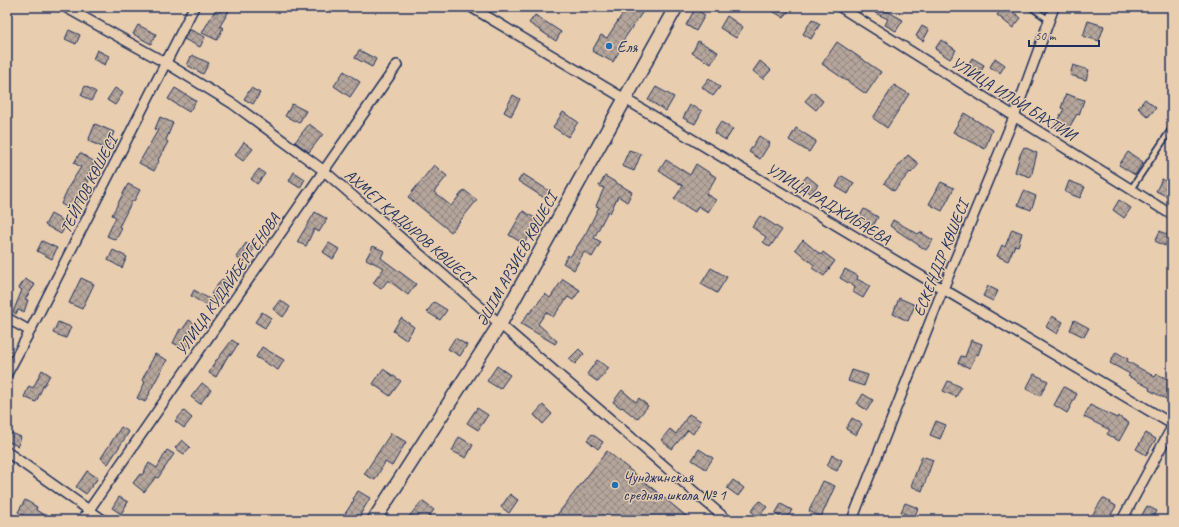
<svg xmlns="http://www.w3.org/2000/svg" width="1179" height="527" font-family="Caveat,sans-serif">
<defs>
<pattern id="building-cross-hatch" width="8" height="8" patternUnits="userSpaceOnUse"><rect width="8" height="8" fill="#b5a59b"/><path d="M0 0l8 8M0 8l8-8" fill="none" stroke="#928782"/></pattern>
</defs>
<rect width="100%" height="100%" fill="#e8cdaf"/>
<filter id="ink" filterUnits="userSpaceOnUse"><feTurbulence type="fractalNoise" baseFrequency=".025" numOctaves="2"/><feDisplacementMap in="SourceGraphic" scale="8" xChannelSelector="R" yChannelSelector="G"/><feConvolveMatrix kernelMatrix="1 2 1 2 8 2 1 2 1" color-interpolation-filters="sRGB"/></filter>
<g filter="url(#ink)">
<!-- building -->
<path fill="url(#building-cross-hatch)" stroke="#1b2f5e" d="M217,7H222L229,11L220,26L223,28L217,40L202,33Z
M614,7H646L620,45L622,46L613,62L592,51L601,35L607,38L623,13Z
M766,7H791L784,18Z
M878,7H887L885,10L903,20L896,31L885,25L888,19L875,13Z
M1003,7H1007L1021,18L1013,28L997,15Z
M695,9L705,15L696,31L686,25Z
M535,15L561,32L556,41L529,23Z
M727,16L743,27L736,38L720,28Z
M812,19L820,24L811,39L803,34Z
M1088,21L1104,26L1099,41L1083,36Z
M138,25L156,34L151,44L133,34Z
M922,26L929,30L923,41L916,36Z
M189,29L205,37L200,47L184,39Z
M69,30L80,35L76,44L65,39Z
M941,40L956,50L950,59L935,49Z
M698,41L718,52L711,64L692,53Z
M837,42L881,72L866,94L822,64Z
M97,50L109,56L105,65L93,59Z
M359,50L376,59L372,67L355,58Z
M192,55L209,63L203,74L187,65Z
M972,58L984,65L977,80L964,73Z
M995,58L1005,65L1000,73L990,67Z
M760,61L771,70L763,79L753,71Z
M1073,65L1089,70L1086,80L1070,75Z
M344,71L360,82L350,97L334,86Z
M709,78L720,87L713,96L702,87Z
M894,85L909,94L887,128L873,118Z
M85,86L96,92L91,101L81,95Z
M656,87L674,97L666,111L648,100Z
M115,88L123,93L115,105L107,100Z
M175,88L196,101L189,112L168,99Z
M251,88L260,93L253,104L244,99Z
M813,92L823,101L816,110L805,101Z
M1066,94L1084,100L1079,115L1077,114L1066,133L1054,126L1064,109L1061,108Z
M513,95L520,99L511,116L504,112Z
M1145,99L1156,108L1148,117L1138,108Z
M292,104L306,111L299,123L285,116Z
M690,105L702,111L695,124L683,118Z
M563,112L578,122L568,137L553,127Z
M964,113L992,130L985,149L953,132Z
M160,117L173,123L166,140L168,142L158,160L159,161L154,171L139,163L158,130L155,129Z
M721,122L733,129L726,140L714,133Z
M95,124L114,132L107,149L88,141Z
M309,124L323,134L309,152L295,142Z
M796,128L816,141L809,152L789,140Z
M759,136L770,143L760,159L749,152Z
M244,142L253,149L243,161L235,155Z
M1024,147L1037,153L1031,177L1015,172L1020,155Z
M629,150L641,154L634,171L622,166Z
M1128,152L1143,162L1135,175L1119,165Z
M80,153L95,162L85,179L89,181L79,198H80L74,211L61,204L69,186L81,167L74,163Z
M908,155L919,164L911,173L910,172L894,191L884,183Z
M666,160L690,175L696,164L716,177L706,194L716,200L708,212L698,206L695,212L674,199L683,186L659,171Z
M434,165L447,176L434,192L451,206L464,190L477,200L451,232L408,197Z
M259,169L265,174L257,184L251,179Z
M294,172L305,179L300,188L289,181Z
M523,174L551,192L546,199L518,181Z
M605,176L632,192L627,202L618,196L610,213L608,211L594,238L601,242L592,257L584,252L574,270L563,263L568,255L570,257L586,233L599,207L596,206L604,188L599,186Z
M807,176L818,185L810,194L800,185Z
M842,176L854,183L848,194L836,187Z
M1162,179L1172,184V199L1156,191Z
M1069,181L1085,187L1080,198L1065,192Z
M941,182L954,188L942,211L929,204Z
M128,184L140,190L134,201H132L119,227L122,228L116,240L107,236L116,217L112,215Z
M1024,191L1036,196L1031,210L1018,205Z
M1119,200L1131,208L1124,218L1113,210Z
M864,209L878,217L873,226L859,218Z
M523,211L538,220L524,244L509,235Z
M315,212L327,219L319,232L314,229L306,246L297,242Z
M51,214L67,223L61,234L45,225Z
M760,216L782,230L770,247L763,242L766,237L752,227Z
M893,220L918,234L920,232L933,240L926,250L890,226Z
M1012,229L1022,233L1018,246L1015,245L1008,261L997,256L1002,245L1005,247Z
M1160,231L1170,236L1165,246L1155,241Z
M803,240L821,255L823,252L835,261L824,276L812,268L814,265L795,249Z
M42,241L57,248L52,259L37,251Z
M246,243L254,249L244,263L236,257Z
M329,243L339,249L333,259L323,252Z
M373,246L384,251L381,258L416,284L408,295L388,280L381,289L373,283L384,268L366,259Z
M113,250L127,257L122,268L108,260Z
M711,268L727,277L717,293L701,284Z
M845,269L858,276L857,279L870,286L863,298L853,292L855,287L840,278Z
M81,278L94,284L82,309L69,303Z
M25,279L35,285L25,299L28,300L24,312L18,310L16,314L13,312L22,290L19,288Z
M222,279L230,284L218,300L211,294Z
M563,279L580,290L573,300L568,297L553,317L546,312L538,324L557,341L555,344L521,324L529,312L530,313L545,294L550,298Z
M988,286L998,291L993,301L983,296Z
M194,290L213,301L209,307L191,296Z
M899,298L915,305L908,321L893,314Z
M280,300L290,307L283,317L273,309Z
M434,302L447,310L440,320L427,312Z
M262,312L271,318L265,328L255,322Z
M1052,316L1063,322L1057,334L1046,327Z
M401,318L414,327L406,340L393,331Z
M189,320L198,326L185,349L173,343L180,329L182,330Z
M1074,320L1089,328L1084,337L1070,330Z
M58,322L71,327L66,338L53,333Z
M455,338L467,345L460,356L448,349Z
M232,340L238,344L231,355L229,354L216,377L209,373L216,360H217Z
M971,340L982,344L978,355L976,354L970,368L958,363L961,356L965,357Z
M262,347L284,360L278,370L256,357Z
M579,349L584,354L575,364L569,359Z
M1116,352L1128,359L1127,361L1155,377L1157,374L1172,381V402L1149,390L1150,388L1128,376L1130,374L1110,363Z
M155,354L167,360L149,393H150L145,402L137,398L145,382L142,380Z
M597,360L609,368L598,382L587,374Z
M497,366L510,375L500,389L487,381Z
M383,369L401,381L390,396L373,384Z
M42,370L50,375L45,384H44L36,402L24,397L29,386L33,388Z
M852,370L868,375L864,386L848,381Z
M1034,374L1048,381L1040,396L1026,389Z
M948,381L961,387L956,397L943,391Z
M202,383L211,390L200,404L191,397Z
M1064,387L1077,394L1067,413L1054,405Z
M622,390L636,402L639,398L648,406L637,419L622,407L621,408L613,402Z
M863,394L873,400L867,410L857,404Z
M543,405L552,414L543,424L534,415Z
M1090,405L1117,418L1118,416L1129,423L1119,441L1107,434L1110,430L1084,417Z
M477,408L488,415L478,430L467,423Z
M184,411L192,418L184,428L175,421Z
M689,414L701,421L693,434L688,430L672,449L661,440L670,429L676,434Z
M852,418L862,424L856,435L846,429Z
M936,421L946,425L940,439L930,435Z
M121,427L129,432L108,464L101,458Z
M7,431L21,437L18,446L7,441Z
M391,433L406,442L392,466L385,462L375,480L364,474Z
M1146,433L1156,439L1146,455L1136,449Z
M592,434L603,442L598,449L587,440Z
M459,437L473,445L466,458L452,451Z
M182,440L190,447L184,454L175,448Z
M699,449L713,458L706,469L692,460Z
M167,450L174,454L158,478L156,477L144,492L133,483L140,474L142,475L149,463L157,468Z
M607,451L691,520H553Z
M832,455L842,460L837,471L827,466Z
M922,456L933,460L922,491L911,486Z
M87,471L98,478L86,494L76,487Z
M733,480L744,488L738,496L727,488Z
M823,481L835,486L821,517L809,511Z
M358,491L370,498L360,515L366,520H341L354,500L353,499Z
M510,494L518,500L509,513L501,507Z
M119,497L128,502L121,514L112,508Z
M1103,498L1116,506L1108,520H1089Z
M25,500L37,507L36,510L52,520H31L18,512Z
M422,501L434,510L426,520H406Z
M760,501L767,507L758,517L751,511Z
M905,503L918,508L914,518L901,512Z
M781,504L792,510L786,520L775,514Z
M1147,506L1157,511L1152,520H1139Z"/>
<g fill="none" stroke-linecap="round" stroke-linejoin="round">
<!-- lane casing -->
<g stroke="#1b2f5e" stroke-width="8">
<path id="lane" d="M1031,7L1049,20
M1131,189L1172,128"/>
</g>
<!-- street casing -->
<g stroke="#1b2f5e" stroke-width="12">
<path id="street" d="M65,7L166,63L233,104L323,170L500,324L727,520
M471,7L943,289L1172,424
M840,7L1172,215
M7,318L30,331
M7,374L30,331L194,7
M7,452L103,520
M82,520L397,65
M852,520L943,289L1014,117L1054,7
M1122,520L1172,427"/>
</g>
<!-- secondary casing -->
<g stroke="#1b2f5e" stroke-width="16">
<path id="secondary" d="M374,520L500,324L676,7"/>
</g>
<!-- lane -->
<use href="#lane" stroke="#e8cdaf" stroke-width="4.5"/>
<!-- street -->
<use href="#street" stroke="#e8cdaf" stroke-width="9"/>
<!-- secondary -->
<use href="#secondary" stroke="#e8cdaf" stroke-width="13"/>
</g>
</g>
<!-- markers -->
<g fill="#1f6fb2" stroke="#e8cdaf" stroke-width="1.5">
<circle cx="609" cy="46" r="4"/>
<circle cx="615" cy="485" r="4"/>
</g>
<g text-anchor="middle" stroke-width="3" stroke-linejoin="round" paint-order="stroke">
<!-- poi labels -->
<g font-size="16" fill="#1b2f5e" stroke="#e8cdaf" text-anchor="start">
<text x="617" y="52">Еля</text>
<text x="623" y="482">Чунджинская<tspan x="623" dy="18">средняя школа № 1</tspan></text>
</g>
<!-- street labels -->
<g font-size="16" fill="#1b2f5e" stroke="#e8cdaf">
<text transform="translate(1014 98) rotate(32)" y="6">УЛИЦА ИЛЬИ БАХТИИ</text>
<text transform="translate(88 184) rotate(-63)" y="6">ТЕЙПОВ КӨШЕСІ</text>
<text transform="translate(829 203) rotate(31)" y="6">УЛИЦА РАДЖИБАЕВА</text>
<text transform="translate(410 226) rotate(41)" y="6">АХМЕТ ҚАДЫРОВ КӨШЕСІ</text>
<text transform="translate(940 258) rotate(-68)" y="6">ЕСКЕНДІР КӨШЕСІ</text>
<text transform="translate(516 259) rotate(-61)" y="6">ӘШІМ АРЗИЕВ КӨШЕСІ</text>
<text transform="translate(227 284) rotate(-55)" y="6">УЛИЦА КУДАЙБЕРГЕНОВА</text>
</g>
</g>
<!-- margin -->
<rect width="1179" height="527" fill="none" stroke="#e8cdaf" stroke-width="24"/>
<rect x="12" y="12" width="1155" height="503" fill="none" stroke="#1b2f5e" stroke-width="1.5" filter="url(#ink)"/>
<!-- scale -->
<path d="M1029 40v6h70v-6" fill="none" stroke="#1b2f5e" stroke-width="2"/>
<text x="1035" y="40" font-size="12" fill="#1b2f5e" stroke="#e8cdaf" stroke-width="3" paint-order="stroke">50 m</text>
</svg>
